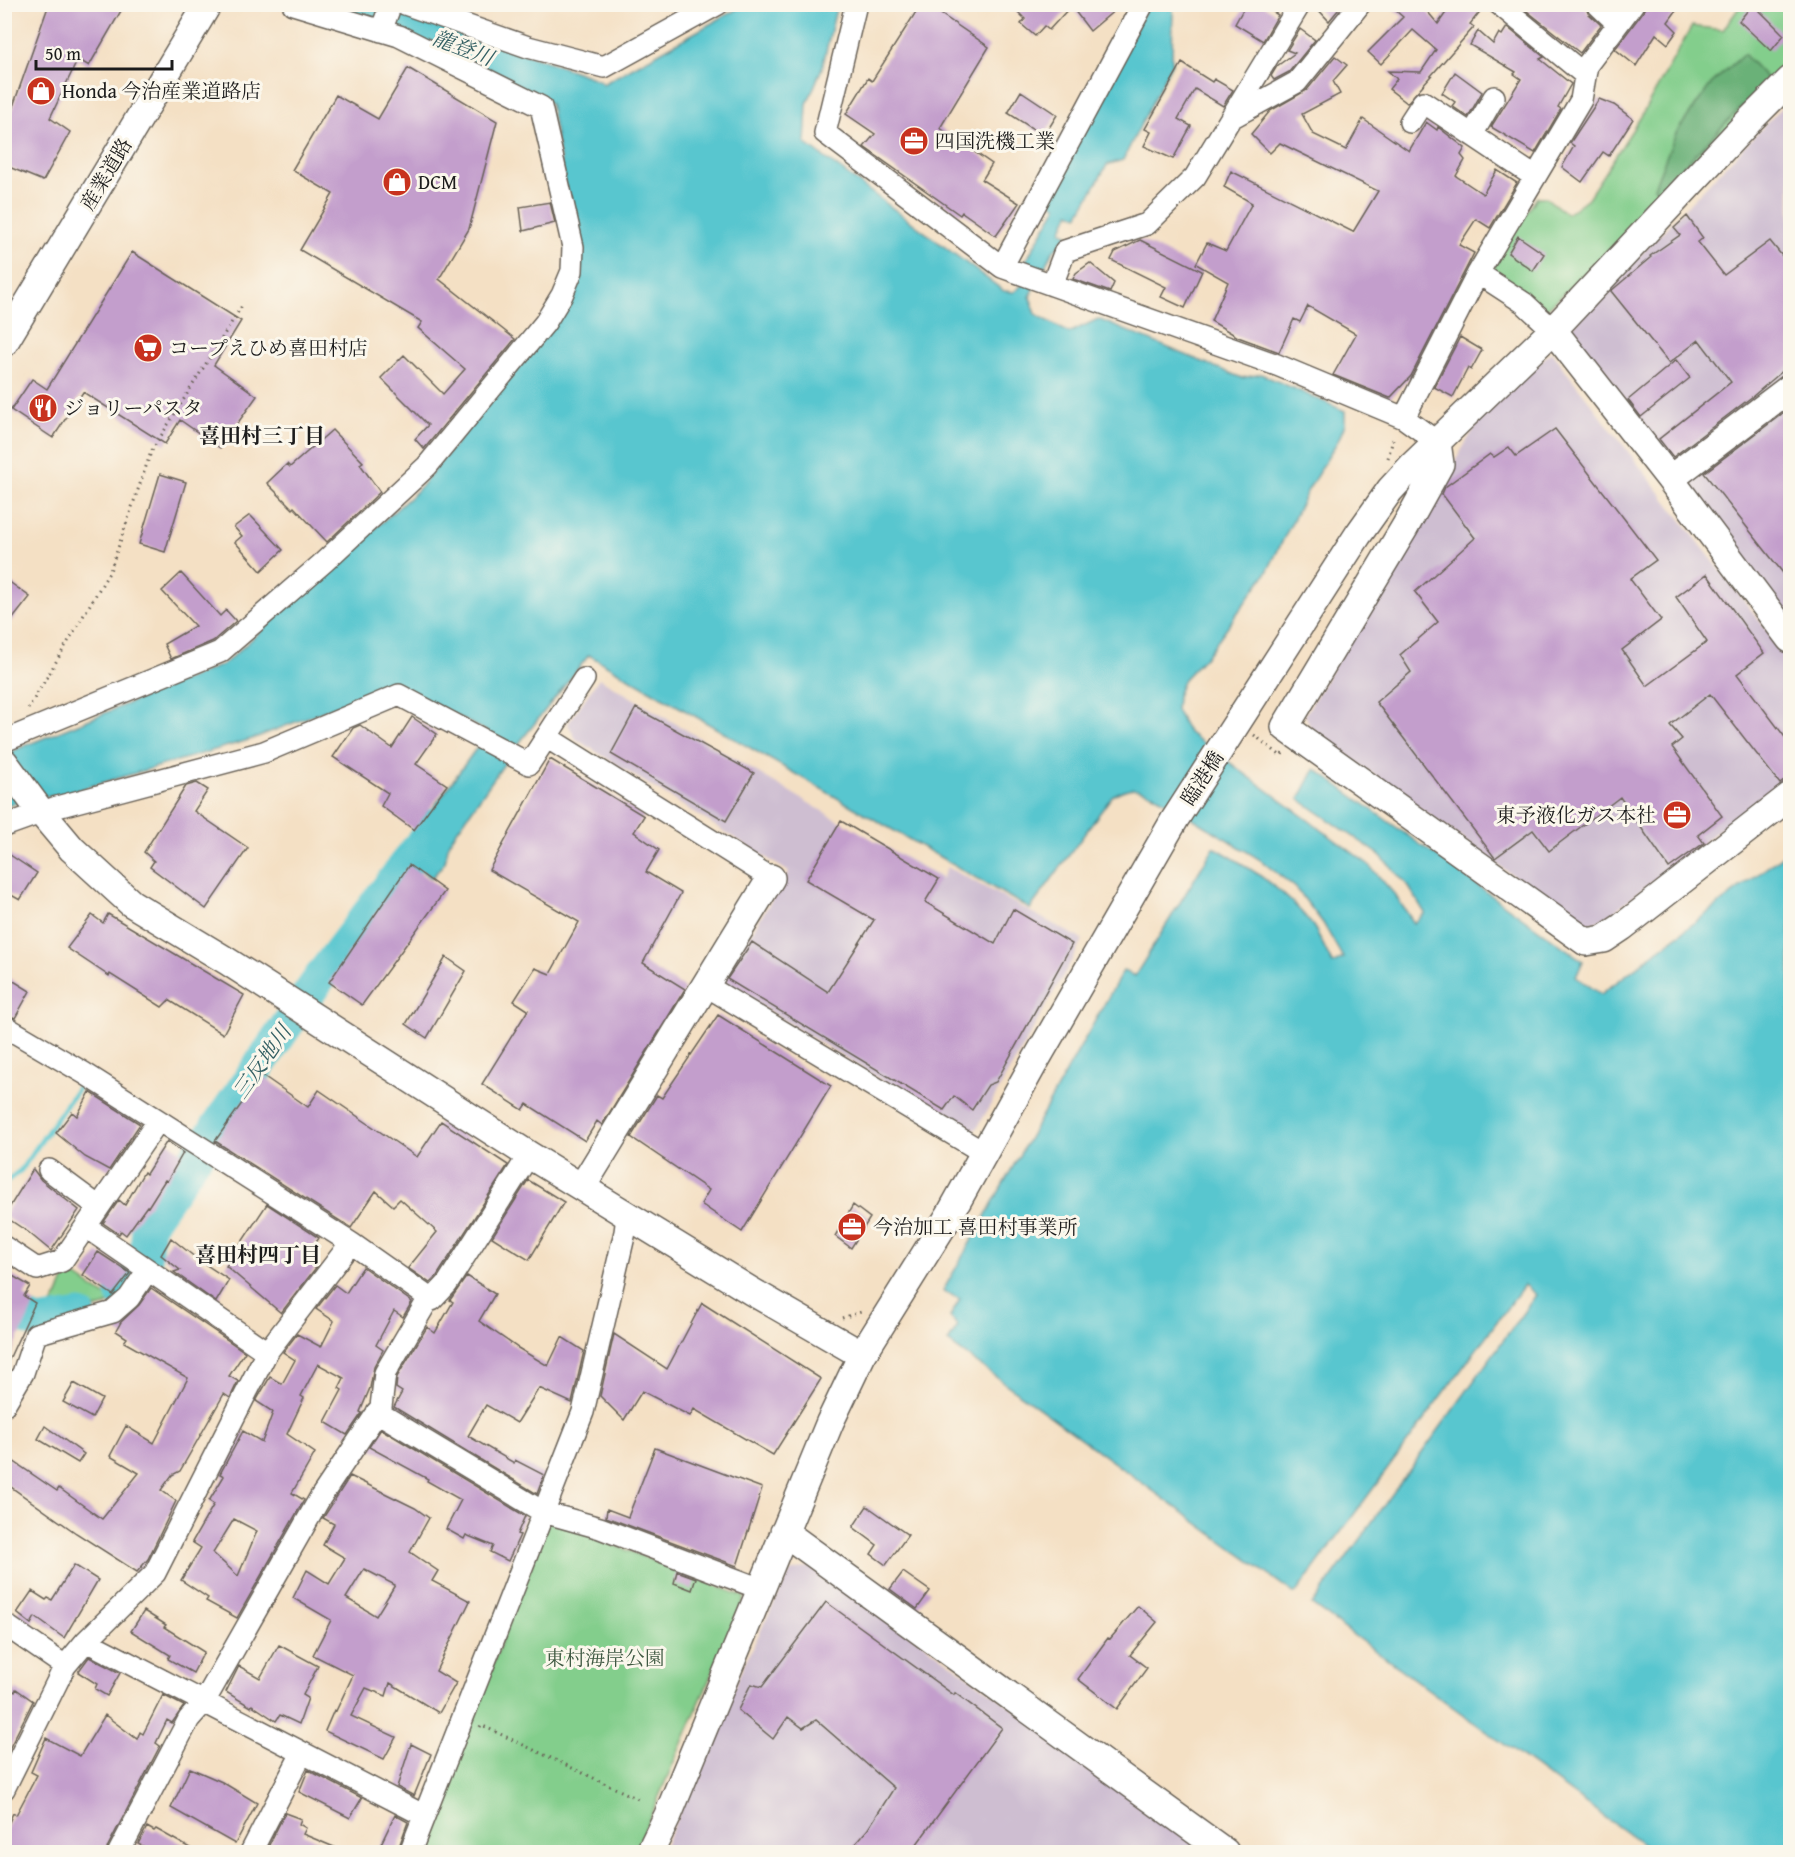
<svg xmlns="http://www.w3.org/2000/svg" width="1795" height="1857" font-family="'Gentium Book Plus','Noto Serif JP',serif">
<rect width="100%" height="100%" fill="#fbf7ec"/>
<filter id="ink" filterUnits="userSpaceOnUse"><feTurbulence type="fractalNoise" baseFrequency=".0167" numOctaves="2"/><feDisplacementMap in="SourceGraphic" scale="12" xChannelSelector="R" yChannelSelector="G"/><feConvolveMatrix kernelMatrix="1 2 1 2 8 2 1 2 1" color-interpolation-filters="sRGB"/></filter>
<filter id="wash" filterUnits="userSpaceOnUse"><feTurbulence type="fractalNoise" baseFrequency=".008" numOctaves="4" result="noise"/><feDisplacementMap in="SourceGraphic" scale="24" xChannelSelector="R" yChannelSelector="G"/><feGaussianBlur stdDeviation="1.35" result="paint"/><feColorMatrix in="noise" values="0 0 0 0 0 0 0 0 0 0 0 0 0 0 0 0 0 1.4 0 .05"/><feComposite in="paint" operator="in"/></filter>
<g filter="url(#wash)">
<rect width="100%" height="100%" fill="#f4e0c4"/>
<!-- industrial -->
<path fill="#cebed1" d="M1790,99V374L1673,466L1570,328Z
M1551,352L1790,660V775L1605,918L1584,927L1312,730L1305,715L1480,419Z
M1790,396V624L1685,477Z
M599,678L834,818L942,878L947,867L1083,940L978,1127L969,1134L721,982L789,872L576,739L568,724Z
M815,1565L1211,1852H662L745,1662L790,1572Z"/>
<!-- green -->
<path fill="#83ce8c" stroke="#507554" stroke-width="1.5" d="M1741,5H1790V64L1602,265L1568,290L1543,312L1493,271C1499,244 1523,221 1537,197H1545L1567,214L1588,198L1640,118L1692,26L1723,30Z
M68,1271L111,1300L106,1306L57,1317L47,1313L58,1295Z
M549,1519L745,1597L635,1852H420Z"/>
<!-- forest -->
<path fill="#6ab178" stroke="#43664a" stroke-width="1.5" d="M1744,54L1768,80L1658,192L1654,187L1676,133L1711,84Z"/>
<!-- water -->
<path fill="#58c6cf" stroke="#3a7176" stroke-width="1.5" d="M315,5H390L599,80L603,84L744,5H837L822,68L807,104L805,143L1004,291L1014,292L1022,285L1026,260L1057,207L1048,200L1148,5H1173L1172,63L1123,160L1107,165L1078,216L1070,212L1061,231L1068,235L1051,254L1030,297L1036,314L1069,333L1098,319L1242,378L1261,374L1345,411V424L1339,439L1308,490L1267,572L1207,655L1184,679L1177,696L1176,710L1188,732L1368,864L1395,895L1414,923L1425,913L1409,887L1380,855L1299,799L1315,769L1583,961L1576,977L1601,994L1790,850V1852H1653L1312,1605L1536,1295L1524,1285L1295,1594L948,1342L958,1326L950,1317L960,1299L943,1291L1123,971L1135,976L1214,847C1251,868 1287,891 1313,926C1321,938 1326,952 1333,964L1343,958L1323,923L1296,888L1259,859L1155,795C1136,787 1131,785 1112,796L1030,909L589,655L516,747L449,842L445,862L432,878L403,857V850L488,732L393,684L252,739L64,794L5,805V754L224,664L418,490L564,310L580,268L550,103Z"/>
<g fill="none" stroke-linecap="round" stroke-linejoin="round">
<!-- stream -->
<path stroke="#58c6cf" stroke-width="5" d="M4,1183L21,1170L84,1079"/>
<!-- river -->
<path stroke="#58c6cf" stroke-width="33" d="M122,1294L145,1263L148,1227L154,1217L323,973L436,824
M4,1309L38,1323L80,1316"/>
</g>
<g id="blocks">
<!-- building -->
<path fill="#c39ecc" fill-rule="evenodd" d="M49,4H125L89,66L78,59L50,118L70,132L43,181L4,165V132Z
M921,4H926L989,47L940,128L992,164L982,180L1019,203L996,236L962,212L960,215L864,147L875,134L846,114L868,78L872,81Z
M1010,4H1122L1090,31L1071,6L1049,30L1044,26L1035,36L1021,24L1025,19Z
M1246,4H1261L1278,15L1263,41L1235,24Z
M1313,4H1343L1329,21Z
M1388,4H1421L1438,24L1452,4H1486L1470,24L1474,27L1407,103L1389,89L1397,79L1388,71L1421,72L1436,50L1413,30L1381,64L1368,52L1403,17Z
M1524,4H1585L1588,13L1601,25L1580,53L1522,7Z
M1646,4H1668L1676,11L1668,22L1677,31L1668,44L1656,34L1636,66L1615,49L1643,12Z
M1753,4L1784,35L1771,51L1739,21Z
M1507,27L1544,57L1540,59L1571,84L1558,107L1561,109L1535,153L1491,127L1521,79L1514,74L1516,72L1470,45L1478,31L1493,44L1499,33L1502,35Z
M1300,29L1315,40L1289,72L1274,80L1271,76L1277,66L1295,53L1287,50Z
M1335,56L1347,65L1333,81L1340,94L1302,114L1313,134L1346,150L1363,119L1409,151L1426,122L1437,130L1438,127L1465,148L1461,155L1465,160L1456,176L1483,194L1497,170L1517,183L1490,228L1476,219L1459,245L1474,253L1411,376L1390,398L1333,375L1356,334L1308,306L1300,322L1294,319L1279,352L1238,337L1211,321L1228,282L1196,264L1207,243L1226,251L1252,203L1224,187L1231,171L1353,232L1378,191L1280,143L1270,153L1251,134L1270,111L1307,90Z
M1182,63L1212,82L1214,79L1233,90L1223,106L1195,89L1178,119L1191,126L1173,159L1144,146L1151,132L1145,129Z
M408,68L497,121L469,229L439,279L515,339L424,449L415,439L428,425L381,378L404,355L443,394L465,369L418,328L422,322L300,250L333,194L292,170L336,95L378,119Z
M1455,72L1482,92L1468,117L1452,106L1455,102L1442,93Z
M1021,91L1057,115L1044,136L1008,113Z
M1599,99L1614,105L1633,119L1609,156L1603,152L1582,182L1562,167L1574,146L1570,143Z
M550,202L555,223L523,231L520,207Z
M1687,216L1703,238L1698,242L1724,275L1770,241L1791,267V364L1753,396L1673,457L1659,439L1731,382L1699,340L1669,363L1611,291L1651,257L1650,256L1680,235L1674,228Z
M1518,236L1544,254L1533,271L1508,253Z
M1140,240L1202,271L1185,308L1161,297L1166,287L1111,260L1115,252Z
M132,252L241,321L214,365L257,396L220,448L180,420L165,444L83,392L53,438L11,410L32,379L47,389Z
M1090,263L1114,283L1110,292L1073,279L1076,273Z
M1460,337L1482,350L1471,370L1468,368L1453,397L1434,387Z
M1676,360L1690,378L1641,417L1628,400Z
M1791,407V583L1704,473Z
M1555,429L1656,560L1630,579L1661,620L1622,650L1647,686L1707,642L1676,597L1707,574L1764,653L1737,674L1791,745V775L1780,784L1710,694L1670,725L1682,739L1672,747L1722,816L1698,835L1704,843L1669,868L1620,797L1549,851L1533,830L1495,858L1376,702L1411,672L1400,655L1438,622L1415,592L1475,538L1442,494L1445,487L1490,454L1494,457L1509,447L1516,456Z
M332,430L363,462L360,464L380,492L327,542L294,507L293,509L267,483L287,464L290,467Z
M160,474L186,482L165,552L139,544Z
M250,515L283,550L261,571L235,542L242,536L234,527Z
M181,573L220,616L226,610L236,621L213,641L171,659L164,644L195,626L162,591Z
M4,578L30,597L4,630Z
M636,708L754,773L726,821L611,754Z
M412,717L437,734L416,764L447,785L414,830L381,806L388,793L333,757L353,728L360,725L392,748Z
M550,759L644,816L634,832L659,850L646,872L681,893L643,963L685,989L602,1125L597,1121L585,1141L527,1104L523,1110L482,1084L528,1010L514,1001L535,968L550,974L579,922L489,870Z
M197,783L208,790L194,811L248,848L206,909L150,867L154,861L144,852L186,786Z
M841,821L939,879L925,902L995,944L1013,909L1072,944L996,1082L988,1085L972,1110L954,1096L944,1110L727,979L752,942L828,992L874,920L806,880Z
M4,851L37,873L20,900L4,891Z
M409,865L445,891L362,1005L329,982Z
M108,914L244,995L223,1034L169,1000L162,1007L110,974L109,976L67,948L92,915L103,923Z
M446,957L466,971L427,1038L406,1024Z
M4,975L30,991L15,1018L4,1013Z
M718,1015L831,1086L742,1232L701,1204L709,1190L631,1137L657,1095L662,1098Z
M262,1075L308,1107L319,1090L417,1157L441,1121L508,1165L437,1276L430,1283L408,1268L437,1232L400,1199L393,1206L376,1191L351,1228L215,1141Z
M90,1092L140,1124L109,1170L85,1157L56,1133L72,1112L77,1116Z
M167,1141L183,1153L167,1181L165,1180L148,1207L147,1206L126,1235L121,1231L119,1234L103,1223L119,1200L125,1205L144,1172L146,1174Z
M33,1169L41,1180L79,1210L51,1251L28,1232L4,1216Z
M528,1180L564,1202L529,1260L492,1237Z
M267,1204L319,1238L307,1256L318,1265L281,1313L226,1266Z
M853,1205L870,1218L851,1248L835,1236Z
M171,1238L196,1258L229,1280L216,1302L174,1272L180,1270L161,1255Z
M98,1252L130,1273L113,1295L83,1275Z
M363,1267L412,1302L403,1317L394,1311L376,1345L383,1350L374,1367L370,1388L360,1412L362,1413L347,1435L325,1422L342,1390L339,1388L344,1378L318,1364L301,1396L304,1398L287,1434L315,1453L292,1493L304,1500L237,1618L206,1601L208,1598L181,1580L201,1548L192,1542L214,1504L209,1501L224,1476L220,1474L243,1431L262,1442L273,1412L256,1401L270,1377L282,1384L295,1360L283,1352L297,1334L321,1347L334,1321L316,1309L335,1285L346,1293ZM234,1519L257,1531L238,1576L213,1553Z
M4,1271L30,1286L24,1296L35,1303L4,1370Z
M467,1276L495,1294L479,1321L518,1348L548,1366L562,1337L584,1351L572,1403L539,1388L517,1423L486,1405L468,1436L514,1463L515,1460L544,1475L537,1494L394,1407L402,1392L396,1388L397,1377L427,1327L435,1333L453,1302L450,1300Z
M151,1288L245,1352L229,1376L238,1381L230,1398L224,1394L180,1471L172,1475L161,1490L176,1501L148,1559L137,1572L76,1533L4,1482V1455L57,1491L59,1488L102,1519L139,1473L110,1456L126,1426L154,1443L188,1378L124,1342L127,1338L116,1331L121,1322L139,1305Z
M702,1303L821,1379L773,1455L694,1409L690,1416L642,1391L624,1420L600,1396L614,1334L667,1369Z
M74,1383L102,1399L92,1418L63,1402Z
M45,1426L84,1454L78,1463L38,1439Z
M381,1429L525,1516L517,1534L520,1535L508,1561L490,1552L493,1546L466,1535L464,1539L446,1529L461,1500L427,1481L428,1479L369,1447Z
M655,1448L762,1488L737,1566L606,1517L607,1509L628,1517Z
M350,1476L415,1508L429,1518L410,1552L438,1571L432,1581L470,1601L436,1671L456,1683L439,1713L390,1683L386,1696L366,1688L351,1716L396,1737L384,1759L325,1731L334,1710L336,1711L353,1675L313,1655L331,1620L293,1598L307,1570L329,1584L345,1558L323,1545L334,1524L323,1518ZM364,1569L395,1585L376,1616L346,1598Z
M867,1506L908,1535L886,1565L871,1554L877,1545L853,1527Z
M74,1565L98,1580L64,1638L35,1617L31,1624L17,1613L32,1591L46,1600L48,1598L52,1600Z
M677,1571L696,1578L692,1590L674,1583Z
M903,1572L930,1591L917,1609L890,1589Z
M826,1602L954,1695L955,1693L1002,1728L911,1852H848L868,1829L894,1788L816,1720L803,1728L788,1717L773,1739L738,1710L751,1684L762,1687Z
M1138,1606L1157,1622L1130,1655L1147,1668L1117,1709L1078,1679L1108,1638L1110,1639Z
M144,1611L166,1625L164,1627L204,1652L193,1673L168,1659L170,1655L131,1631Z
M279,1645L318,1666L303,1695L308,1698L299,1724L280,1715L276,1721L252,1705L251,1707L226,1692L239,1666L260,1678Z
M89,1657L120,1673L107,1696L95,1689L97,1684L78,1672Z
M4,1686L15,1692L16,1689L33,1701L4,1759Z
M163,1695L184,1706L172,1723L167,1720L156,1743L160,1746L108,1846L106,1852H4V1834L13,1813L16,1815L37,1775L31,1772L46,1738L80,1756L105,1715L137,1739L140,1732L143,1734Z
M411,1744L431,1754L414,1796L397,1787Z
M190,1768L222,1782L257,1803L235,1844L171,1808Z
M308,1770L362,1798L350,1818L299,1792Z
M285,1813L301,1819L299,1824L306,1828L303,1834L346,1852H278L268,1847Z
M395,1815L408,1822L397,1852H377Z
M147,1827L154,1831L156,1829L197,1852H155L138,1844Z"/>
</g>
</g>
<g filter="url(#ink)">
<use href="#blocks" fill-opacity="0" stroke="#686157" stroke-width="1.5"/>
<g fill="none" stroke-linecap="round" stroke-linejoin="round">
<!-- minor casing -->
<g stroke="#686157" stroke-width="24">
<path id="minor" d="M405,4L528,47L604,67L718,4
M856,4L825,133L1002,267L1277,365L1404,418L1437,442
M1499,4L1585,75
M1597,4L1618,24
M381,31L391,4
M1233,117L1297,82L1360,4
M1410,122L1423,102L1535,177
M1472,135L1494,97
M1002,267L1143,4
M1478,273L1524,303L1553,330
M1052,285L1065,251L1147,224L1195,177L1300,4
M1404,418L1478,273L1581,100L1587,65L1633,4
M548,738L771,878
M4,741L220,652L324,562L427,466L545,323L562,295L572,271L573,247L541,107L399,36L293,4
M4,826L57,807L264,752L399,695L529,764L584,679
M705,985L984,1153
M4,1026L84,1073L351,1243L432,1300L447,1284L529,1155
M49,1170L99,1207
M86,1227L267,1352
M4,1247L37,1269L62,1261L158,1121
M4,1405L23,1373L36,1334L113,1312L129,1298L148,1270
M377,1412L543,1512L600,1528L761,1589
M4,1624L65,1666
M86,1641L423,1815
M4,1789L65,1666L86,1641L155,1573L267,1352L351,1243
M119,1852L189,1719L204,1702L320,1498L381,1407L385,1373L429,1298
M251,1852L302,1753
M410,1852L583,1412L625,1232L627,1216"/>
</g>
<!-- tertiary casing -->
<g stroke="#686157" stroke-width="30">
<path id="tertiary" d="M1553,330L1670,479L1790,639
M4,343L208,4
M1437,442L1440,464L1405,527L1285,727L1586,942L1604,939L1622,927L1790,796
M1670,479L1790,388
M4,762L41,812L72,849L131,903L227,961L529,1155L751,1291L862,1355
M582,1187L771,878
M784,1532L1225,1852
M650,1852L668,1815L830,1422L862,1355L949,1216L1033,1065L1175,819L1358,535L1390,490L1413,465L1553,330L1749,121L1790,80"/>
</g>
<!-- path -->
<path stroke="#686157" stroke-width="3" stroke-dasharray="1.5 4.5" stroke-linecap="butt" d="M1388,458L1394,436
M28,709L110,571L151,452L243,304
M1254,735L1281,756L1284,752
M842,1318L861,1312
M480,1727L481,1725L638,1799"/>
<!-- minor -->
<use href="#minor" stroke="#fff" stroke-width="21"/>
<!-- tertiary -->
<use href="#tertiary" stroke="#fff" stroke-width="27"/>
</g>
</g>
<!-- icons -->
<defs>
<g id="shop-disc" transform="scale(1.5)"><circle r="9.5" fill="#c8321e" stroke="#fbf7ec"/><path d="M-5-2.5h2.3a2.7 3.5 0 0 1 5.4 0H5L5.5 6h-11ZM-1.5-2.5h3a1.5 2.3 0 0 0-3 0Z" fill="#fff"/></g>
<g id="office-disc" transform="scale(1.5)"><circle r="9.5" fill="#c8321e" stroke="#fbf7ec"/><path d="M-6-3h4V-5.5h4V-3h4V5H-6ZM-1-4.5V-3h2v-1.5ZM-6 0V1H6V0Z" fill="#fff"/></g>
<g id="supermarket-disc" transform="scale(1.5)"><circle r="9.5" fill="#c8321e" stroke="#fbf7ec"/><path d="M-6-5.5h2.5l.6 2H6L4.5 2H-2.5L-4.4-4H-6ZM-1.5 3.2a1.3 1.3 0 1 0 .1 0ZM3 3.2a1.3 1.3 0 1 0 .1 0Z" fill="#fff"/></g>
<g id="restaurant-disc" transform="scale(1.5)"><circle r="9.5" fill="#c8321e" stroke="#fbf7ec"/><path d="M-5-6h1v4h1v-4h1v4h1v-4h1v5L-1.5 .5V6h-2V.5L-5-1ZM5-6V6H3V1.5H1.5Q1.5-4 5-6Z" fill="#fff"/></g>
</defs>
<g fill-rule="evenodd">
<use href="#shop-disc" x="41" y="91"/>
<use href="#office-disc" x="914" y="141"/>
<use href="#shop-disc" x="397" y="182"/>
<use href="#supermarket-disc" x="148" y="348"/>
<use href="#restaurant-disc" x="43" y="408"/>
<use href="#office-disc" x="1677" y="815"/>
<use href="#office-disc" x="852" y="1227"/>
</g>
<g text-anchor="middle" stroke-width="6" stroke-linejoin="round" paint-order="stroke">
<!-- poi labels -->
<g font-size="20" fill="#1c1c1c" stroke="#fbf7ec" text-anchor="start">
<text x="62" y="98">Honda 今治産業道路店</text>
<text x="935" y="148">四国洗機工業</text>
<text x="418" y="189">DCM</text>
<text x="169" y="355">コープえひめ喜田村店</text>
<text x="64" y="415">ジョリーパスタ</text>
<text x="1656" y="822" text-anchor="end">東予液化ガス本社</text>
<text x="873" y="1234">今治加工 喜田村事業所</text>
</g>
<!-- street labels -->
<g font-size="20" fill="#1c1c1c" stroke="#fbf7ec">
<text transform="translate(106 174) rotate(-59)" y="7">産業道路</text>
<text transform="translate(1202 778) rotate(-57)" y="7">臨港橋</text>
</g>
<!-- park labels -->
<g font-size="20" fill="#405a43" stroke="#fbf7ec">
<text x="605" y="1665">東村海岸公園</text>
</g>
<!-- water labels -->
<g font-size="21" font-style="italic" fill="#346064" stroke="#fbf7ec">
<text transform="translate(463 48) rotate(21)" y="7">龍登川</text>
<text transform="translate(262 1062) rotate(-55)" y="7">三反地川</text>
</g>
<!-- neighbourhood labels -->
<g font-size="21" font-weight="bold" fill="#1c1c1c" stroke="#fbf7ec">
<text x="262" y="443">喜田村三丁目</text>
<text x="258" y="1262">喜田村四丁目</text>
</g>
</g>
<!-- margin -->
<rect width="1795" height="1857" fill="none" stroke="#fbf7ec" stroke-width="24"/>
<!-- scale -->
<path d="M36 60v9h136v-9" fill="none" stroke="#1c1c1c" stroke-width="3"/>
<text x="45" y="60" font-size="18" fill="#1c1c1c" stroke="#fbf7ec" stroke-width="4.5" paint-order="stroke">50 m</text>
</svg>
